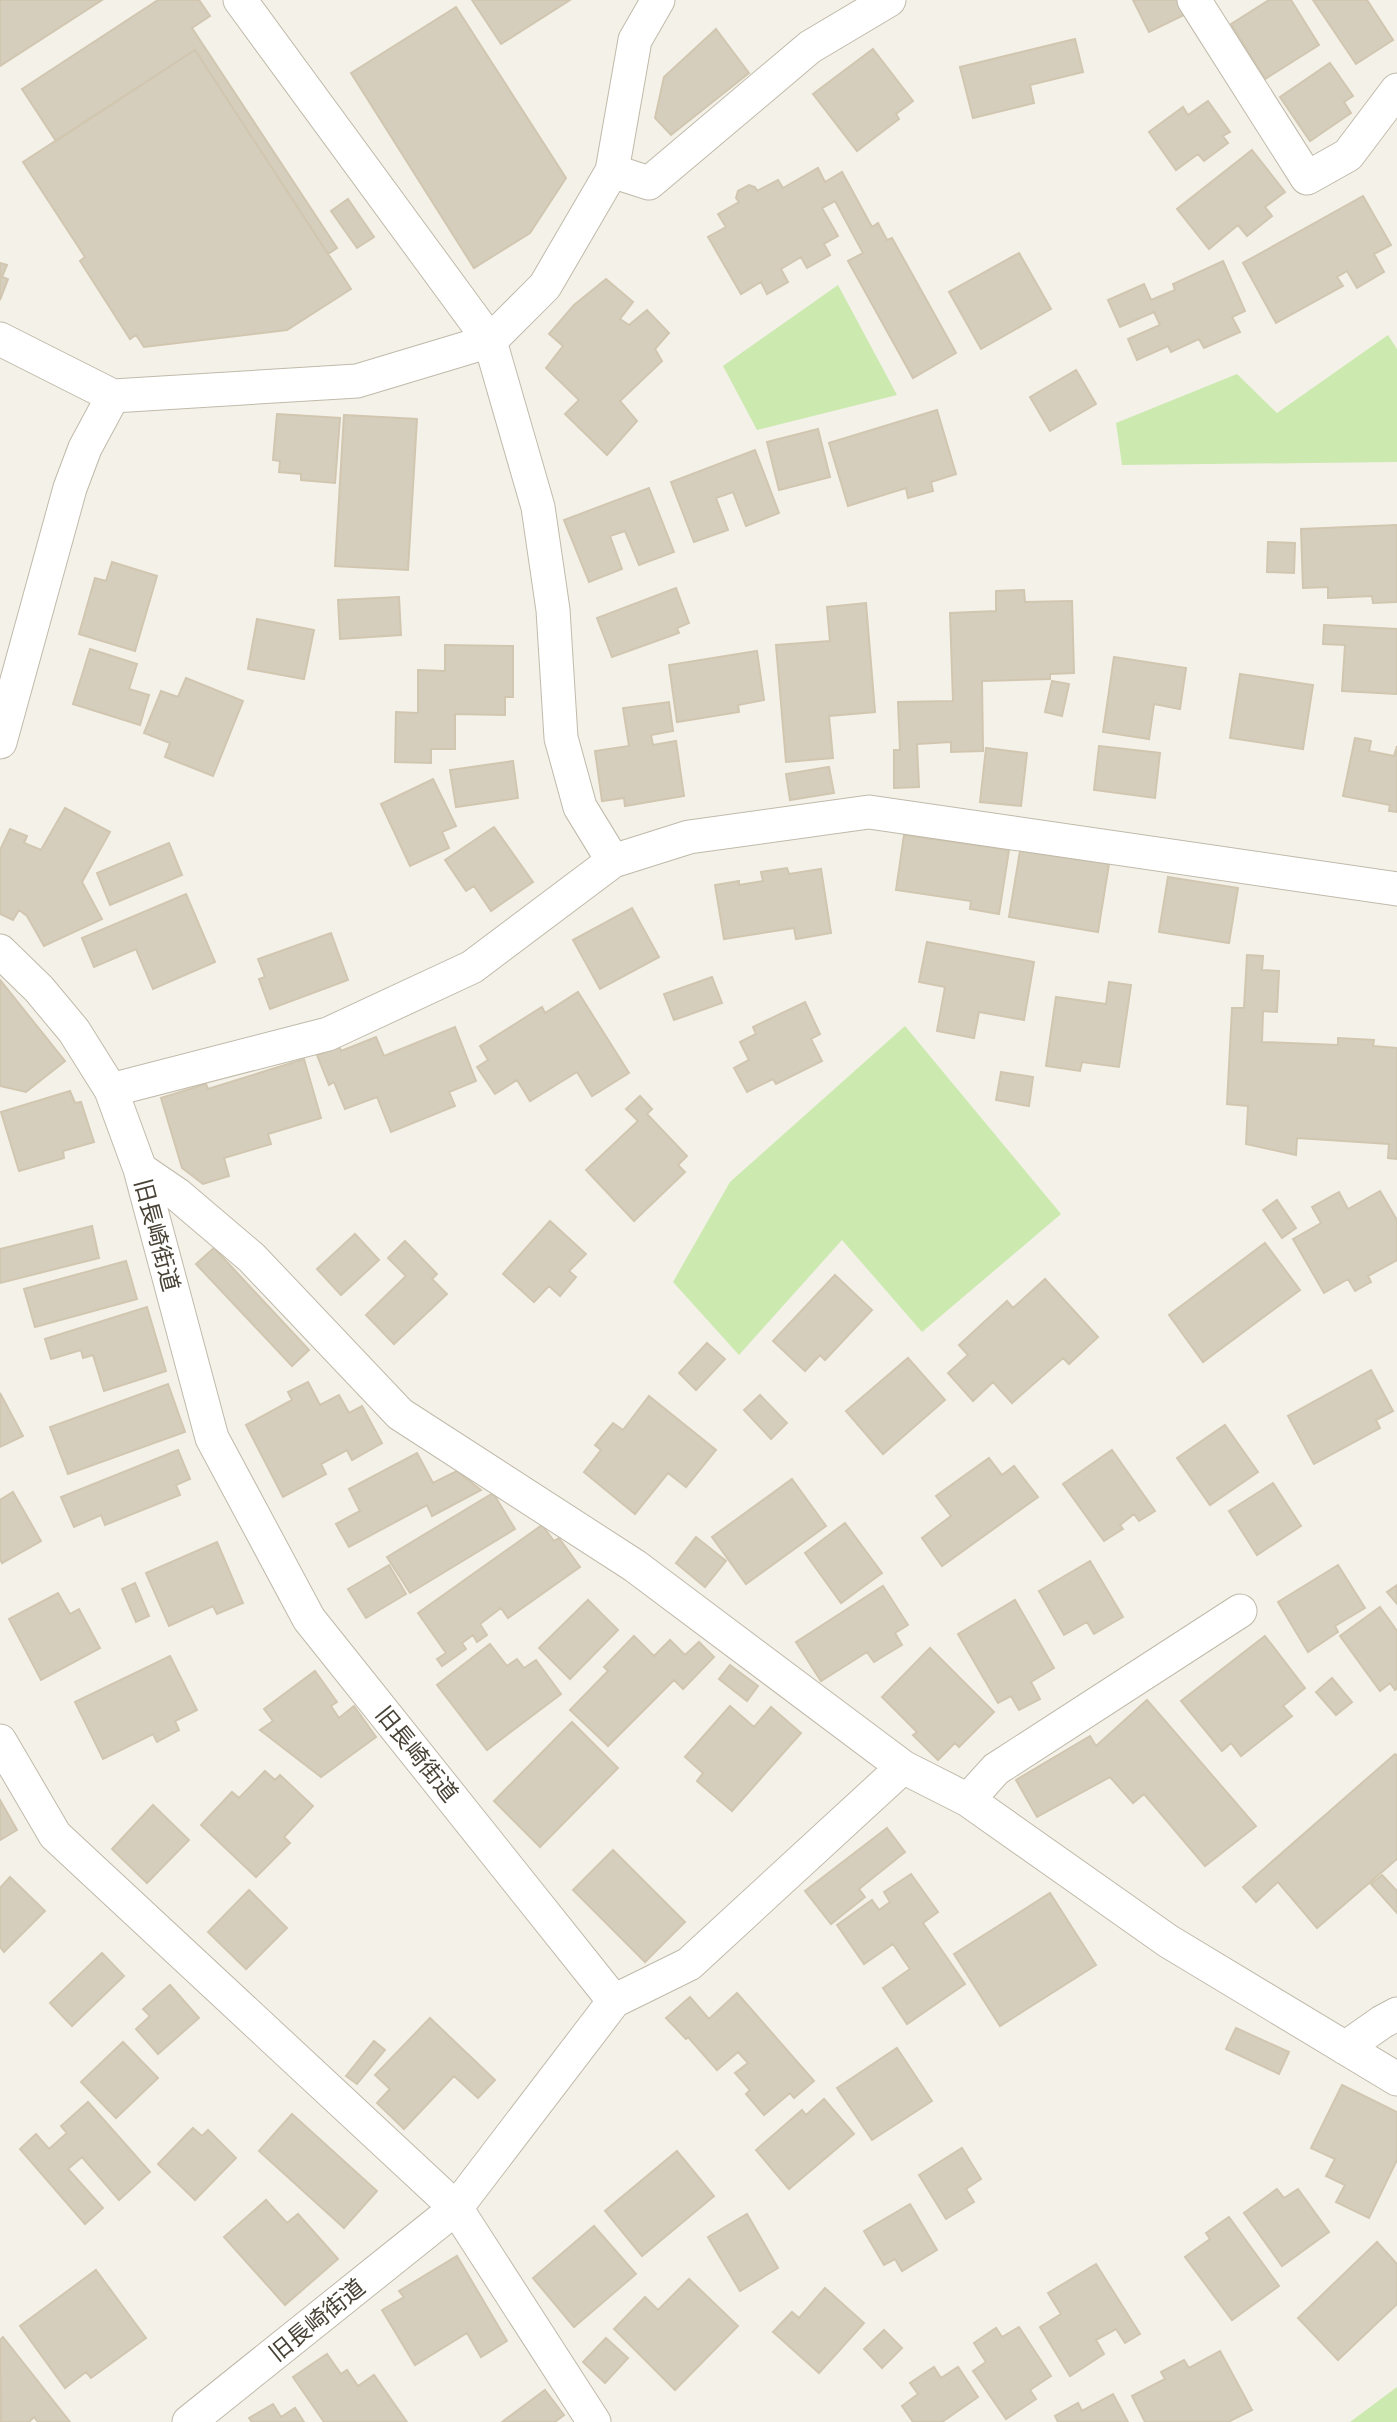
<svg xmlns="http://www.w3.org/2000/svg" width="1397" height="2422" font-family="'IBM Plex Sans','Noto Sans JP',sans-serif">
<rect width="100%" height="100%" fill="#f4f1e8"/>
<!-- green -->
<path fill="#cce9b0" d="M838,285L897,395L757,430L723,366Z
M1388,335L1397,349V462L1122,465L1116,423L1237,374L1277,413Z
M905,1026L1061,1214L922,1332L842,1240L739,1355L673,1282L730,1182Z
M1397,2387V2422H1350Z"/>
<!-- building -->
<path fill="#d6cebd" stroke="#d1c6b0" stroke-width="2" d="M0,0H102L0,66Z
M158,0H199L210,16L192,28L337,248L328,254L195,50L56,141L22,89Z
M472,0H570L501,44Z
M1133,0H1177L1184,15L1149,32Z
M1269,0H1291L1319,45L1265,79L1231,24Z
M1313,0H1367L1393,40L1356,64Z
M456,7L566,178L530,233L474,268L351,73Z
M716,29L749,73L671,135L655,118L664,77Z
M1075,39L1083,72L1030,85L1034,103L973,118L960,67Z
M873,49L913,101L896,114L899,119L857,151L813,94Z
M195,50L351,289L287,330L144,347L136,335L130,339L80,261L85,257L23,162Z
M1330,63L1353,96L1344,102L1351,113L1310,141L1280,97Z
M1208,101L1230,132L1223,136L1228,143L1204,161L1198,154L1176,170L1149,132L1183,107L1188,115Z
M1252,150L1285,192L1265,207L1272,216L1247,236L1238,225L1209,249L1177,209Z
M818,168L825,182L842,172L872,227L878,223L887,240L892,238L956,353L913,378L848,261L863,253L835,201L822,208L838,236L824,244L830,255L807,268L801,257L781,269L788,282L767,294L761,282L741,294L708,237L726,227L718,214L739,202L736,198L738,191L749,185L755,187L757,191L778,180L783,188Z
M1363,196L1391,245L1374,254L1384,272L1357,288L1347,271L1337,277L1343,286L1276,323L1243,263Z
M348,199L374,237L357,248L331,211Z
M1019,253L1051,309L981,349L949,292Z
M1223,261L1245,311L1232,317L1240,332L1204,348L1199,339L1171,352L1168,346L1137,360L1128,339L1160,325L1154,312L1120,327L1108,300L1144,284L1151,300L1175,290L1173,284Z
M0,263L7,265L2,277L8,279L0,300Z
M606,279L633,302L620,319L629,325L647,310L669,333L655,349L662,361L620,401L637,421L607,455L565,414L579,400L546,368L563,346L549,334L574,305Z
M1076,370L1096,404L1050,431L1030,397Z
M937,410L956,474L931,482L933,491L908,498L906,488L848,506L829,443Z
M277,414L340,418L335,483L301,480V474L279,472L280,461L273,460Z
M344,415L417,419L408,570L335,566Z
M818,429L830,477L779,490L767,442Z
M755,450L779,513L746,526L733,492L716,498L728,530L694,542L671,482Z
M649,488L674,552L639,565L625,531L610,536L622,569L589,582L564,520Z
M1397,525V602L1373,603L1372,596L1328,598V587L1303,588L1301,529Z
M1268,542L1295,543L1294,573L1267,572Z
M112,562L157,576L135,651L79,634L95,578L106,581Z
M676,588L689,623L677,628L679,633L612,657L597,618Z
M1024,590L1025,602L1072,601L1074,673L1050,674V679L982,681L983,751L951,752V742L917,744L919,787L894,788V750H900L898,702L953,701L950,613L996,611V591Z
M399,597L401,635L340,639L338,600Z
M866,603L875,712L829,716L833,758L786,762L776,645L830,641L827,607Z
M257,619L314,630L304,679L248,669Z
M1324,625L1397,629V694L1342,691L1345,645L1323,644Z
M445,645L513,646V697H505V715L455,714V749H431V763L395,762L396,712L418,713V670L445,671Z
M90,649L137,664L129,689L149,695L140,725L73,704Z
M757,651L764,700L738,705L739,712L677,722L669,665Z
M1114,657L1186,668L1180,709L1154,704L1149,739L1103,732Z
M1240,674L1313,685L1303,749L1230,738Z
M186,678L243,701L213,776L165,757L170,743L144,733L161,691L178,697Z
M1052,681L1069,684L1062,716L1045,712Z
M669,702L673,731L651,735L653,745L676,741L684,796L625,806L624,798L602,801L595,751L629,746L623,708Z
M1355,738L1371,741L1369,751L1394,756L1397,746V812L1389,811L1390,805L1343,796Z
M1099,746L1160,753L1155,798L1094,790Z
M986,748L1027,753L1021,806L980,802Z
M513,761L518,798L456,807L450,770Z
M829,767L834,793L790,800L786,774Z
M433,779L456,826L442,832L449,848L410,866L381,804Z
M65,808L110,832L82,882L102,919L44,946L27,916L19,910L13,920L0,914V850L10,829L27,836L24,843L41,850Z
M494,827L533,882L491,911L474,886L466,891L445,860Z
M904,835L1009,850L999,914L970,909L971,901L896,890Z
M169,843L182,875L110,905L97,873Z
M1020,851L1109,864L1098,932L1009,917Z
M787,868L789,874L821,869L831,933L796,939L794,928L724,939L715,885L739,881V885L763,881L761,872Z
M1168,877L1238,888L1229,943L1159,932Z
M186,894L215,962L153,989L136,949L94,967L82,938Z
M632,908L659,957L600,989L573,940Z
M331,933L348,980L270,1009L259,979L265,977L258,959Z
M927,942L1034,962L1024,1020L979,1012L974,1038L937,1031L945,987L919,982Z
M1247,955L1263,956L1262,970L1279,971L1277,1012L1263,1011L1262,1042L1338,1045V1038L1374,1040L1373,1046L1397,1048V1159L1388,1158L1389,1144L1297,1138L1296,1155L1246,1144L1248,1106L1227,1104L1232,1008H1244Z
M712,977L722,1003L674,1020L664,994Z
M0,980L65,1061L26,1092L0,1086Z
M1109,982L1131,985L1119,1067L1082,1062L1080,1071L1046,1066L1056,997L1106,1004Z
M578,992L629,1073L592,1096L577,1072L530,1101L517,1080L495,1094L477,1067L488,1060L480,1046L542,1007L545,1013Z
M805,1002L820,1034L811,1039L822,1061L776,1084L773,1079L747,1092L734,1068L749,1060L740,1042L756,1034L753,1027Z
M455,1027L476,1081L449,1092L455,1106L391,1132L377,1097L345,1109L334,1082L329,1085L317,1055L339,1046L341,1051L376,1037L384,1056Z
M304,1059L321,1118L268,1134L271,1144L224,1158L229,1176L203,1184L182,1168L161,1098L206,1084L208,1089Z
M1001,1072L1033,1077L1029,1106L996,1100Z
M70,1091L75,1103L81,1102L94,1142L63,1151L64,1158L19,1171L1,1112Z
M640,1096L652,1109L647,1114L687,1156L678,1165L685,1172L634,1221L586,1170L638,1121L626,1109Z
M1380,1191L1397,1220V1260L1368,1276L1371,1282L1355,1291L1348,1279L1324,1293L1293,1239L1321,1223L1312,1207L1339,1192L1348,1209Z
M1277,1200L1296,1228L1282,1238L1263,1210Z
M550,1221L586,1254L569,1271L576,1277L560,1296L549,1286L534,1302L503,1274Z
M92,1226L99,1258L0,1283V1249Z
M355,1234L379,1260L341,1295L317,1269Z
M405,1241L437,1274L432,1279L447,1294L394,1344L366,1315L406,1276L388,1258Z
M1265,1243L1300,1290L1203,1362L1169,1315Z
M214,1248L309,1350L292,1366L196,1264Z
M126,1261L137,1299L35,1327L24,1289Z
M835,1275L872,1310L825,1360L820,1355L805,1371L773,1341Z
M1045,1279L1098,1337L1069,1364L1063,1358L1012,1403L993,1382L973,1401L948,1373L968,1355L959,1345L1007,1301L1013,1308Z
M147,1307L166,1371L104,1391L93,1355L83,1358L81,1350L51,1359L45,1339Z
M707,1343L725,1359L696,1390L679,1373Z
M908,1358L945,1400L883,1454L846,1411Z
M1371,1370L1393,1411L1376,1420L1380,1428L1314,1464L1288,1416Z
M308,1382L320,1405L339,1395L349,1413L362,1406L382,1443L352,1460L347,1450L321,1464L326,1474L283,1497L246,1425L292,1400L288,1392Z
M168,1384L185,1432L68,1474L50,1427Z
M0,1393L23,1436L0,1447Z
M760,1395L787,1423L771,1439L744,1410Z
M649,1396L716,1450L686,1487L668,1473L635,1514L584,1472L601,1450L595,1445L613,1423L623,1430Z
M1225,1425L1258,1472L1210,1505L1177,1458Z
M178,1450L190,1479L176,1485L180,1495L105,1525L101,1515L74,1527L61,1497Z
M1112,1450L1155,1511L1139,1521L1134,1514L1120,1525L1123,1529L1104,1541L1063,1484Z
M417,1453L433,1483L457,1471L481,1490L432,1516L427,1505L349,1547L336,1524L360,1511L349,1489Z
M989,1458L1002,1475L1014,1466L1038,1497L942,1566L922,1538L951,1516L936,1496Z
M792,1479L826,1526L746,1584L712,1537Z
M1273,1483L1301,1526L1257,1555L1229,1511Z
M13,1492L41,1541L2,1563L0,1559V1500Z
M493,1493L515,1529L410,1593L387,1557Z
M845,1523L882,1573L841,1603L805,1553Z
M542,1525L554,1541L559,1538L580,1567L508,1618L501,1608L480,1624L487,1635L477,1642L473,1635L462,1643L466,1649L442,1666L437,1659L446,1653L418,1613Z
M696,1537L726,1561L705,1587L676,1563Z
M217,1542L243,1603L217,1614L213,1606L169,1626L146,1573Z
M1090,1561L1123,1617L1094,1634L1087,1622L1064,1635L1039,1591Z
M389,1565L406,1594L366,1618L348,1589Z
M1338,1565L1365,1608L1335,1626L1338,1632L1308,1652L1278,1602Z
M135,1583L149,1616L136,1622L122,1589Z
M1397,1585V1604L1387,1592Z
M883,1586L908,1625L895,1633L902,1645L874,1662L867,1652L821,1681L796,1642Z
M58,1593L70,1614L79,1609L100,1648L41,1680L9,1619Z
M588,1600L618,1630L570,1679L539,1648Z
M1015,1600L1054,1668L1031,1682L1040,1699L1019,1710L1011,1696L998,1703L958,1634Z
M1380,1607L1397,1631V1688L1395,1690L1390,1683L1380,1691L1340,1636Z
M634,1636L654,1656L670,1640L685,1655L699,1642L714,1657L683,1689L674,1680L608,1746L570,1710L608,1671L604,1667Z
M1265,1636L1305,1688L1283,1706L1292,1716L1241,1756L1231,1743L1222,1751L1181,1701Z
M490,1644L507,1666L517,1659L524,1668L536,1660L561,1694L487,1750L437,1685Z
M930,1648L994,1712L959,1747L955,1743L938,1760L913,1735L917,1732L882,1697Z
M170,1656L197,1710L175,1721L179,1730L157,1742L153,1734L103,1759L75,1702Z
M730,1665L758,1686L747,1701L719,1679Z
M315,1671L337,1702L331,1706L339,1718L354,1706L376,1737L321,1777L260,1730L273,1721L264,1709Z
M1332,1678L1352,1702L1336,1715L1316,1692Z
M1147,1700L1256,1826L1205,1866L1144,1794L1133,1803L1110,1777L1037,1817L1016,1780L1090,1736L1096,1746Z
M730,1706L754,1727L771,1707L801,1733L732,1811L697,1781L703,1773L685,1757Z
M572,1722L618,1768L540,1847L494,1801Z
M1395,1754L1397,1756V1859L1317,1928L1278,1882L1256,1902L1243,1887Z
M265,1771L275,1780L280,1775L313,1806L284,1837L290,1843L256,1877L201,1825L232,1792L239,1798Z
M0,1800L17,1830L0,1840Z
M153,1805L189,1840L147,1883L112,1849Z
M887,1828L905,1852L859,1889L865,1897L831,1924L805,1891Z
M613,1850L685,1922L645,1962L573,1890Z
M911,1874L938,1912L923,1923L965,1984L907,2024L883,1988L910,1969L893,1944L864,1964L837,1925L872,1900L879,1910L890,1902L884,1892Z
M1382,1875L1397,1891V1913L1371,1884Z
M10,1877L45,1911L4,1952L0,1947V1888Z
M249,1890L287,1928L246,1969L208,1932Z
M1050,1893L1096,1965L1000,2026L954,1954Z
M102,1953L124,1976L72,2026L50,2003Z
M170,1985L199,2018L158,2054L136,2029L150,2016L143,2009Z
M737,1993L814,2081L794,2098L790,2093L764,2115L746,2094L750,2090L735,2073L748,2063L738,2052L717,2070L688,2037L686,2039L666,2018L690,1997L709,2019Z
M430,2018L495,2080L478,2098L454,2076L404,2129L377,2103L390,2089L375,2075Z
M1236,2028L1289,2052L1279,2074L1226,2049Z
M374,2041L385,2050L357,2084L346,2076Z
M123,2042L158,2078L116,2118L81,2082Z
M897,2048L932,2101L872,2140L837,2088Z
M1342,2085L1397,2112V2160L1369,2218L1336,2202L1345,2185L1326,2176L1335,2159L1311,2148Z
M824,2099L854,2134L789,2189L756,2150L802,2110L806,2115Z
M88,2102L150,2172L119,2200L82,2157L68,2169L103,2208L85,2224L20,2149L36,2134L49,2149L67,2133L61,2126Z
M292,2114L377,2191L344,2228L259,2151Z
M193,2128L202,2136L208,2130L236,2158L195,2200L158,2164Z
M962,2148L981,2179L966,2189L974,2202L946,2219L919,2175Z
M677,2151L714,2196L642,2256L605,2211Z
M1277,2189L1284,2198L1298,2189L1329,2232L1282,2266L1244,2213Z
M266,2200L287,2223L298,2214L338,2259L285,2305L224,2237Z
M910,2204L937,2250L902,2271L895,2259L884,2265L864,2231Z
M747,2214L778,2268L740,2291L708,2237Z
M1229,2217L1279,2286L1232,2320L1185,2257L1210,2239L1206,2233Z
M594,2226L636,2274L574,2327L533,2278Z
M1377,2242L1397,2264V2304L1338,2360L1298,2318Z
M457,2256L507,2341L481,2357L467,2333L415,2365L382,2310L404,2297L399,2291Z
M1096,2264L1140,2334L1125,2343L1116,2329L1096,2340L1104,2354L1070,2376L1040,2327L1061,2314L1048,2293Z
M96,2270L146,2338L91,2378L86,2372L65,2388L20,2326Z
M689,2279L738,2326L675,2390L614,2329L645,2297L658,2310Z
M825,2288L864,2323L819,2373L773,2332L792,2312L799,2318Z
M1019,2327L1051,2376L1030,2390L1036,2399L1006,2419L973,2371L986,2362L974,2343L996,2328L1002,2337Z
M884,2330L902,2348L882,2368L864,2349Z
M3,2337L70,2422H38L34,2417L29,2422H1L0,2340Z
M606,2338L628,2358L605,2383L583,2362Z
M1220,2351L1252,2410L1228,2422H1145L1132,2396L1165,2379L1161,2372L1184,2360L1189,2368Z
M327,2354L341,2374L347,2370L358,2386L374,2375L407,2422H324L293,2377Z
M934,2367L941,2378L958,2367L978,2397L942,2422H913L902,2406L918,2394L910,2383Z
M545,2390L564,2415L555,2422H502Z
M1113,2394L1128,2422H1058L1055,2416L1078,2403L1082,2411Z
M273,2404L281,2417L295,2408L304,2422H252L249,2418Z"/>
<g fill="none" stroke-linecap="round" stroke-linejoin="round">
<!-- minor casing -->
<g stroke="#c0baaa" stroke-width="35">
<path id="minor" d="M240,0L490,341L538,507L553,610L561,738L580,807L613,861
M1194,0L1307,178L1348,155L1397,90
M612,171L649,183L810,47L889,0
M0,339L113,396
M0,742L70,488L85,448L113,396L357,381L490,341L545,286L612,171L635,40L658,0
M0,951L39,989L74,1031L111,1090L140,1169L212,1438L309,1619L614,2001
M111,1090L328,1034L472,967L613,861L689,837L869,812L1397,889
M140,1169L178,1195L252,1258L400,1414L635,1566L903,1767L968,1800L1168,1941L1397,2079
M0,1741L55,1835L456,2208L594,2422
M968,1800L996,1769L1240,1611
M1345,2048L1382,2022L1397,2014
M189,2422L456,2208L614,2001L689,1964L903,1767"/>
</g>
<!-- minor -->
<use href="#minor" stroke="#fff" stroke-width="33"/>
</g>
<g text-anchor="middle" stroke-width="6" stroke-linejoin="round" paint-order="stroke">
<!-- street labels -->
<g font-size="23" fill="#484236" stroke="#fff">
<text transform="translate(157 1235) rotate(75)" y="8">旧長崎街道</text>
<text transform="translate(417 1754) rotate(51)" y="8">旧長崎街道</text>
<text transform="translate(317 2320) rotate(-39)" y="8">旧長崎街道</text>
</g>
</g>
</svg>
